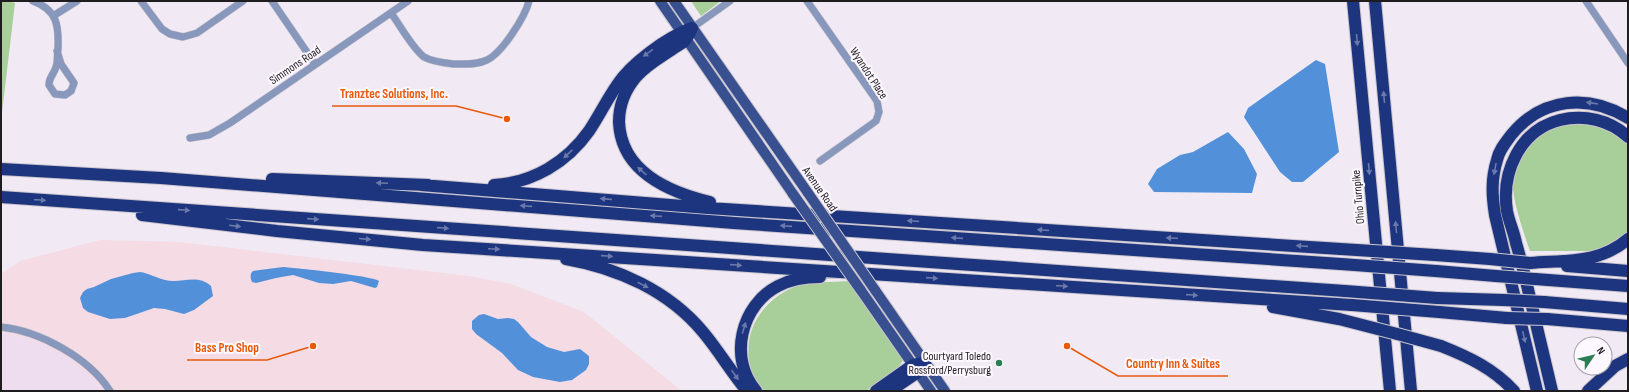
<svg xmlns="http://www.w3.org/2000/svg" width="1629" height="392" font-family="'Sofia Sans Condensed',sans-serif">
<rect width="100%" height="100%" fill="#f1eaf4"/>
<!-- commercial -->
<path fill="#f4dbe4" d="M100,240L180,242L469,276L511,284L584,312L682,391H102L95,381L31,339L1,332V274L20,261Z"/>
<!-- industrial -->
<path fill="#edddef" d="M1,332L31,339L69,358L95,381L102,391H1Z"/>
<!-- green -->
<path fill="#a8cf9a" d="M1,1H8L15,3L1,121Z
M691,1H721L701,16Z
M1576,122C1599,125 1611,127 1628,144V237L1594,251H1530C1524,234 1510,194 1513,177C1517,156 1535,134 1555,127C1562,125 1569,124 1576,122Z
M848,281L904,359L896,371L866,391H763C755,384 751,371 749,361C744,326 766,297 799,285C809,282 835,282 848,281Z"/>
<!-- water -->
<path fill="#5291da" d="M1316,60L1325,64L1339,152L1303,182H1292L1280,172L1244,117L1248,108Z
M1228,132L1244,149L1257,174L1252,193L1154,192L1148,184L1157,169L1180,155L1193,152Z
M283,267C296,268 374,276 379,281L377,287L375,288L351,281L333,284L319,283L293,275L276,278L256,283L252,282C250,278 250,273 253,271Z
M140,272C149,273 156,278 165,280C181,284 197,273 211,286L213,296L194,310L184,314L165,309L154,308L125,318L110,319L88,312L83,308L80,298L83,292L87,289L94,287L111,279L133,273Z
M484,314L498,319L508,318L514,319L518,322L531,337L547,347L564,352L580,349L589,356V364L586,370L572,380L560,382L533,377L518,370L502,353L476,334L472,329V321L479,315Z"/>
<g fill="none" stroke-linecap="round" stroke-linejoin="round">
<!-- street casing -->
<g stroke="#cbc5ce" stroke-width="8">
<path id="street" d="M33,1C57,10 59,25 58,49C57,55 58,62 56,67C54,74 49,77 49,85L55,94L65,95L71,91L74,83L61,64L57,51
M141,1L162,29L170,34L183,37L197,33L243,1
M272,1L315,64
M807,1L877,101L879,112L876,121L820,161
M1586,1L1628,63
M391,13C400,25 412,48 424,57C433,62 444,63 454,64C465,64 477,65 487,60C502,53 525,17 529,1
M53,16L77,1
M692,28L730,1
M190,138L209,135L230,123L408,1
M1,327C40,331 89,358 110,391"/>
</g>
<!-- primary casing -->
<g stroke="#cbc5ce" stroke-width="12">
<path id="primary" d="M660,1L793,194
M674,1L808,193
M860,289L931,391
M875,290L945,391"/>
</g>
<!-- highway casing -->
<g stroke="#cbc5ce" stroke-width="14">
<path id="highway" d="M1353,1L1390,391
M1375,1L1411,391
M692,28C690,32 689,36 686,39C684,43 678,45 674,48C661,57 646,65 636,77C625,90 619,106 619,122C621,172 669,192 710,202
M1,169L161,178L734,223L1341,264
M272,179L428,185
M421,185L708,208L1341,249
M494,185C533,183 567,162 589,131C601,113 610,93 623,77C634,64 647,54 660,45C671,38 680,32 692,28
M1,197L1345,291
M142,215L277,231L423,245L1352,305
M1435,255L1490,259
M566,259C618,268 669,291 703,332C719,351 731,372 747,391
M1530,263C1566,260 1599,264 1628,239
M1567,266L1628,271
M1436,271L1496,276
M1535,279L1628,286
M1437,298L1504,300
M1544,302L1628,309
M1273,307L1339,319
M1439,312L1507,318
M1547,319L1628,326
M1441,346C1469,357 1494,369 1514,391
M756,391C728,358 741,305 778,286C791,279 806,277 820,277
M876,391L913,365L925,362
M890,391L918,372L925,362
M1537,391L1495,215C1492,196 1491,179 1497,160C1499,150 1506,142 1512,134C1543,97 1589,94 1628,118
M1552,391C1543,354 1535,318 1526,281C1523,269 1520,256 1516,243C1514,232 1509,222 1507,211C1501,172 1520,130 1560,120C1584,114 1610,120 1628,137
M1588,391L1615,366L1628,359"/>
</g>
<!-- street -->
<use href="#street" stroke="#8898bd" stroke-width="7"/>
<!-- primary -->
<use href="#primary" stroke="#385090" stroke-width="10"/>
<!-- highway -->
<use href="#highway" stroke="#1d357e" stroke-width="12"/>
<!-- primary-bridge casing -->
<g stroke="#cbc5ce" stroke-width="12" stroke-linecap="butt">
<path id="primary-bridge" d="M808,193L875,290
M793,194L860,289"/>
</g>
<!-- highway-bridge casing -->
<g stroke="#cbc5ce" stroke-width="14" stroke-linecap="butt">
<path id="highway-bridge" d="M1341,249L1435,255
M1490,259L1530,263
M1341,264L1436,271
M1496,276L1535,279
M1345,291L1437,298
M1504,300L1544,302
M1352,305L1439,312
M1507,318L1547,319
M1339,319L1401,335L1441,346"/>
</g>
<!-- primary-bridge -->
<use href="#primary-bridge" stroke="#385090" stroke-width="10"/>
<!-- highway-bridge -->
<use href="#highway-bridge" stroke="#1d357e" stroke-width="12"/>
</g>
<!-- one-way arrows -->
<defs><path id="oneway-solid" d="M-6-.8H1V-3.2L6.5 0L1 3.2V.8H-6Z"/></defs>
<g fill="#6b79ab">
<use href="#oneway-solid" transform="translate(1357 40) rotate(85)"/>
<use href="#oneway-solid" transform="translate(648 53) rotate(144)"/>
<use href="#oneway-solid" transform="translate(1384 97) rotate(-95)"/>
<use href="#oneway-solid" transform="translate(1592 103) rotate(-171)"/>
<use href="#oneway-solid" transform="translate(568 154) rotate(137)"/>
<use href="#oneway-solid" transform="translate(1369 169) rotate(85)"/>
<use href="#oneway-solid" transform="translate(1495 169) rotate(100)"/>
<use href="#oneway-solid" transform="translate(642 171) rotate(-138)"/>
<use href="#oneway-solid" transform="translate(382 183) rotate(-178)"/>
<use href="#oneway-solid" transform="translate(606 199) rotate(-175)"/>
<use href="#oneway-solid" transform="translate(40 200) rotate(4)"/>
<use href="#oneway-solid" transform="translate(526 206) rotate(-176)"/>
<use href="#oneway-solid" transform="translate(184 210) rotate(4)"/>
<use href="#oneway-solid" transform="translate(656 216) rotate(-176)"/>
<use href="#oneway-solid" transform="translate(313 219) rotate(4)"/>
<use href="#oneway-solid" transform="translate(913 221) rotate(-176)"/>
<use href="#oneway-solid" transform="translate(235 226) rotate(7)"/>
<use href="#oneway-solid" transform="translate(786 226) rotate(-176)"/>
<use href="#oneway-solid" transform="translate(1396 227) rotate(-95)"/>
<use href="#oneway-solid" transform="translate(443 228) rotate(4)"/>
<use href="#oneway-solid" transform="translate(1043 230) rotate(-176)"/>
<use href="#oneway-solid" transform="translate(957 238) rotate(-176)"/>
<use href="#oneway-solid" transform="translate(1172 238) rotate(-177)"/>
<use href="#oneway-solid" transform="translate(365 239) rotate(5)"/>
<use href="#oneway-solid" transform="translate(1302 246) rotate(-176)"/>
<use href="#oneway-solid" transform="translate(494 249) rotate(3)"/>
<use href="#oneway-solid" transform="translate(607 256) rotate(4)"/>
<use href="#oneway-solid" transform="translate(736 265) rotate(4)"/>
<use href="#oneway-solid" transform="translate(932 278) rotate(4)"/>
<use href="#oneway-solid" transform="translate(643 285) rotate(27)"/>
<use href="#oneway-solid" transform="translate(1062 286) rotate(4)"/>
<use href="#oneway-solid" transform="translate(1192 295) rotate(4)"/>
<use href="#oneway-solid" transform="translate(744 328) rotate(-73)"/>
<use href="#oneway-solid" transform="translate(1524 337) rotate(77)"/>
<use href="#oneway-solid" transform="translate(735 375) rotate(55)"/>
</g>
<!-- markers -->
<circle fill="#2b7f52" stroke="#fdf8ff" stroke-width="1.5" cx="999" cy="363" r="4"/>
<g text-anchor="middle" stroke-width="4" stroke-linejoin="round" paint-order="stroke">
<!-- street labels -->
<g font-size="12" fill="#1f1c20" stroke="#fdf8ff">
<text transform="translate(295 65) rotate(-34)" y="4">Simmons Road</text>
<text transform="translate(869 73) rotate(57)" y="4">Wyandot Place</text>
<text transform="translate(820 189) rotate(55)" y="4">Avenue Road</text>
<text transform="translate(1358 197) rotate(-95)" y="4">Ohio Turnpike</text>
</g>
<!-- poi labels -->
<g font-size="12" fill="#1f1c20" stroke="#fdf8ff" text-anchor="end">
<text x="991" y="360">Courtyard Toledo<tspan x="991" dy="14">Rossford/Perrysburg</tspan></text>
</g>
</g>
<!-- callouts -->
<path fill="none" stroke="#e8590c" stroke-width="1.5" d="M507 119L456 106H332M313 346L267 360H187M1067 346L1118 376H1228"/>
<g fill="#e8590c" stroke="#fdf8ff" stroke-width="1.5">
<circle cx="507" cy="119" r="4"/>
<circle cx="313" cy="346" r="4"/>
<circle cx="1067" cy="346" r="4"/>
</g>
<g font-size="13" text-anchor="middle" font-weight="bold" fill="#e8590c" stroke="#fdf8ff" stroke-width="4" stroke-linejoin="round" paint-order="stroke">
<text x="394" y="98">Tranztec Solutions, Inc.</text>
<text x="227" y="352">Bass Pro Shop</text>
<text x="1173" y="368">Country Inn &amp; Suites</text>
</g>
<!-- border -->
<rect width="1629" height="392" fill="none" stroke="#1f1c20" stroke-width="4"/>
<!-- north arrow -->
<g transform="translate(1593 356) rotate(55)"><circle r="19" fill="#fdf8ff" stroke="#a4a0a6"/>
<path d="M0-3L7 15L0 10L-7 15Z" fill="#2b7f52"/>
<text y="-6" font-size="11" font-weight="bold" text-anchor="middle" fill="#1f1c20">N</text>
</g>
</svg>
